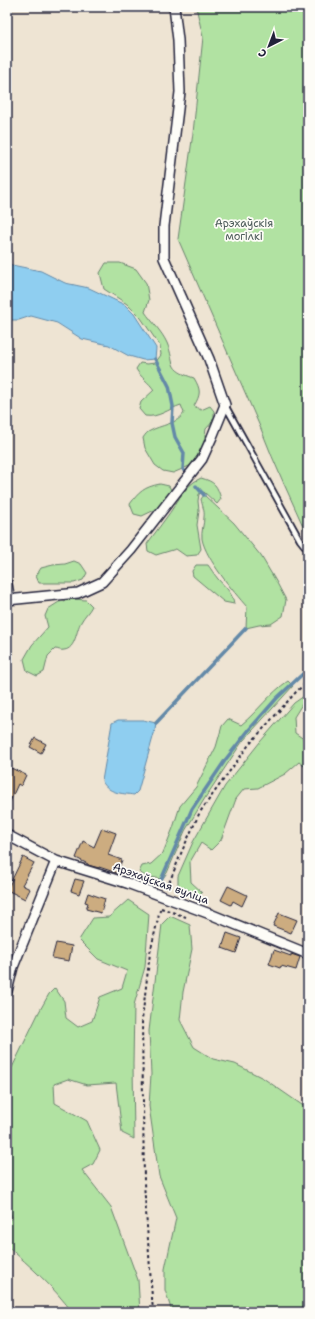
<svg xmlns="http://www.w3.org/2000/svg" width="315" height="1319" font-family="'Shantell Sans',sans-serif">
<rect width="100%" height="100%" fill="#eee4d3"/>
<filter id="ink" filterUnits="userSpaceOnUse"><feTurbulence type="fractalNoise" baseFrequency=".025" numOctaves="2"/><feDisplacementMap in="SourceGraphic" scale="8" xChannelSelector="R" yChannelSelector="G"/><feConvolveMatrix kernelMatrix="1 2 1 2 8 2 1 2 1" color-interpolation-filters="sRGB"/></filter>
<g filter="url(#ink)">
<!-- green -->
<path fill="#b1e2a2" stroke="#6a826e" d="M196,7H308V537C292,501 275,466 261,429L178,239L193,133L203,37Z
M106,263H120L136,269L146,283L149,300L145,312C152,322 162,332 167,343C176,364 166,369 194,378C201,390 201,394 194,406L201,410L210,406L214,411V420L206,429L203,450L194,464L173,473L163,471L155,465L145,448L143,438C145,435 147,432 150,431C160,425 178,424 184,413L181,405C168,409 159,418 145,416L139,409L141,402L154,390C149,382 141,378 136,369L140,363L147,364L155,363L161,355L160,346L141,318L127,304L104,289L100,273Z
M201,478C215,482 217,485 221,499L217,504L204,492L199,494L198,501L199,511L197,525L201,549L197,555L186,556L176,549L156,555L148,551L147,544C153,535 160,527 166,518C177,504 184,485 201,478Z
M160,484L169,486L172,492L159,508L142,516L134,514L130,504C139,492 144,487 160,484Z
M204,495L234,523L261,556L277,583L286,600L283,616L271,624L259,625L246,628L247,607C233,591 206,559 202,539C201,531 204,525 204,517C205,511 202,505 201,499Z
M74,561L81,564L87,573L83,580L74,583H39L36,576L41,568L53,565L65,564Z
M196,565H208C211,569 214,574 218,579C225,587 233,593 234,604L224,602L193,576L192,571Z
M73,599L86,600L92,606C89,612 84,616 81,622C76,630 76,649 64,650C61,651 58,649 55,649L48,656L44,672L37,676L27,671L24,659L32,645L48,627L45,616L48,609L59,602Z
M288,681L293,686L242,742L205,798L185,831L167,873L162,879L145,876L139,872L142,866L151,864L163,853L173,828L180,806L196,787L216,747L222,726L228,719L241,725C258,711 270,693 288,681Z
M304,696V701L294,717L295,733L308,742V769L299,762L285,774L258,788L244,789L236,799L221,840L211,850L201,843L190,862L191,882L202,892L200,896L178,885V876L193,842L225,786L260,742L294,703Z
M128,900L149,914L145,967L134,1005L133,1064L134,1139L122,1133L116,1083L87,1085L68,1079L54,1084L55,1103L87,1121L100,1150L93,1164L82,1170L111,1207L138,1280L140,1312H72C54,1287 30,1266 7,1246V1224L12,1217L7,1206V1078L39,1012L49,994L55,988L64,1001L66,1018L78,1027L92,1021L100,997L122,988L127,971L98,959L79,940L93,918L109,917Z
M170,916L190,925L192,949L183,992L180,1020L194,1047L213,1059L235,1064L263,1078L302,1105L308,1107V1312H172L165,1290V1269L176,1218L159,1176L149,1106L151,1074L149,1031L162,924Z"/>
<!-- water -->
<path fill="#8fcef0" stroke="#6389a8" d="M7,264L41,271L65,283L89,288L125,305L134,314L156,348L155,359L143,360L129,356L109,345L82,339L57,323L31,316L19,320H7Z
M118,720H143L156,723L155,730L138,791L134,795C121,793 109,794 102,781L112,723Z"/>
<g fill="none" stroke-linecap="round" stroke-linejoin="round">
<!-- stream -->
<path stroke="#6389a8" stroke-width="3.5" d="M155,359L169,386L173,406L172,423L175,437L184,453L183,469L187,475
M196,486L204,495
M156,723L246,628
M161,880L192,809L226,759L248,731L277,698L308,669"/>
</g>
<!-- building -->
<path fill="#ccac80" stroke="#22223b" d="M35,738L46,744L41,753L30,747Z
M11,768L26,775L21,786L18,784L7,808V778Z
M102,828L116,833L108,855L122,860L117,873L99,867V868L88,865V864L76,858L83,841L94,847Z
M23,857L34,863L22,885L30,889L25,899L7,890Z
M75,879L84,881L79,894L71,891Z
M228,886L247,895L242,906L233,901L231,905L221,900Z
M88,893L105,899L101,913L86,909L88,903L85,902Z
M279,913L297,920L291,933L273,926Z
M227,933L241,938L236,953L222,948Z
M56,943L72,946L69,961L52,958Z
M274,950L291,956V954L300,957L296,970L281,966L280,968L269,964Z"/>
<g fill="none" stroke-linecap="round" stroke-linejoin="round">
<!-- service casing -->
<g stroke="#22223b" stroke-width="8">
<path id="service" d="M225,405L300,540L308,550"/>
</g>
<!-- minor casing -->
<g stroke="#22223b" stroke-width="12">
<path id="minor" d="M7,584L10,600
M7,600L78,593L102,582L131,550L202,459L212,437L225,405L209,359L164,258V226L180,92L178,40L174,7
M7,835L56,861L127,883
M210,914L308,954
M7,991L13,967L56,861"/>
</g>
<!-- path -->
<path stroke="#22223b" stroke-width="2" stroke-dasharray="3 3" stroke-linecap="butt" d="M167,888L182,851L200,812L248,746L296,692L308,681
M161,908L186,917
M153,1312L144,1183L142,1020L150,953L161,906"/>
<!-- service -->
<use href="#service" stroke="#fdfcf7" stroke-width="4.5"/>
<!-- minor -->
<use href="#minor" stroke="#fdfcf7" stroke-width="9"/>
<!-- minor-bridge casing -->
<g stroke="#22223b" stroke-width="12" stroke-linecap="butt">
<path id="minor-bridge" d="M127,883L210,914"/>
</g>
<!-- minor-bridge -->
<use href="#minor-bridge" stroke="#fdfcf7" stroke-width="9"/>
</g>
</g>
<g text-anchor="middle" stroke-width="3.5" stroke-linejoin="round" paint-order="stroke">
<!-- park labels -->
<g font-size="11" fill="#4d5c5a" stroke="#fdfcf7">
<text x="244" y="227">Арэхаўскія<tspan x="244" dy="13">могілкі</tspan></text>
</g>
<!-- street labels -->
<g font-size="11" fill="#22223b" stroke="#fdfcf7">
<text transform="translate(161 883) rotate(20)" y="4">Арэхаўская вуліца</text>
</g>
</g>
<!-- margin -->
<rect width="315" height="1319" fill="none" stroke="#fdfcf7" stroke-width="24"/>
<rect x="12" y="12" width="291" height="1295" fill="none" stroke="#22223b" stroke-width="1.5" filter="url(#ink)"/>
<!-- north arrow -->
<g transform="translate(269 46) rotate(222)" stroke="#fdfcf7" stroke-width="3" paint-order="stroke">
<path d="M0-3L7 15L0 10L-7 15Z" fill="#22223b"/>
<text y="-6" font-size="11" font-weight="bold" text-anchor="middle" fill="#22223b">С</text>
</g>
</svg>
